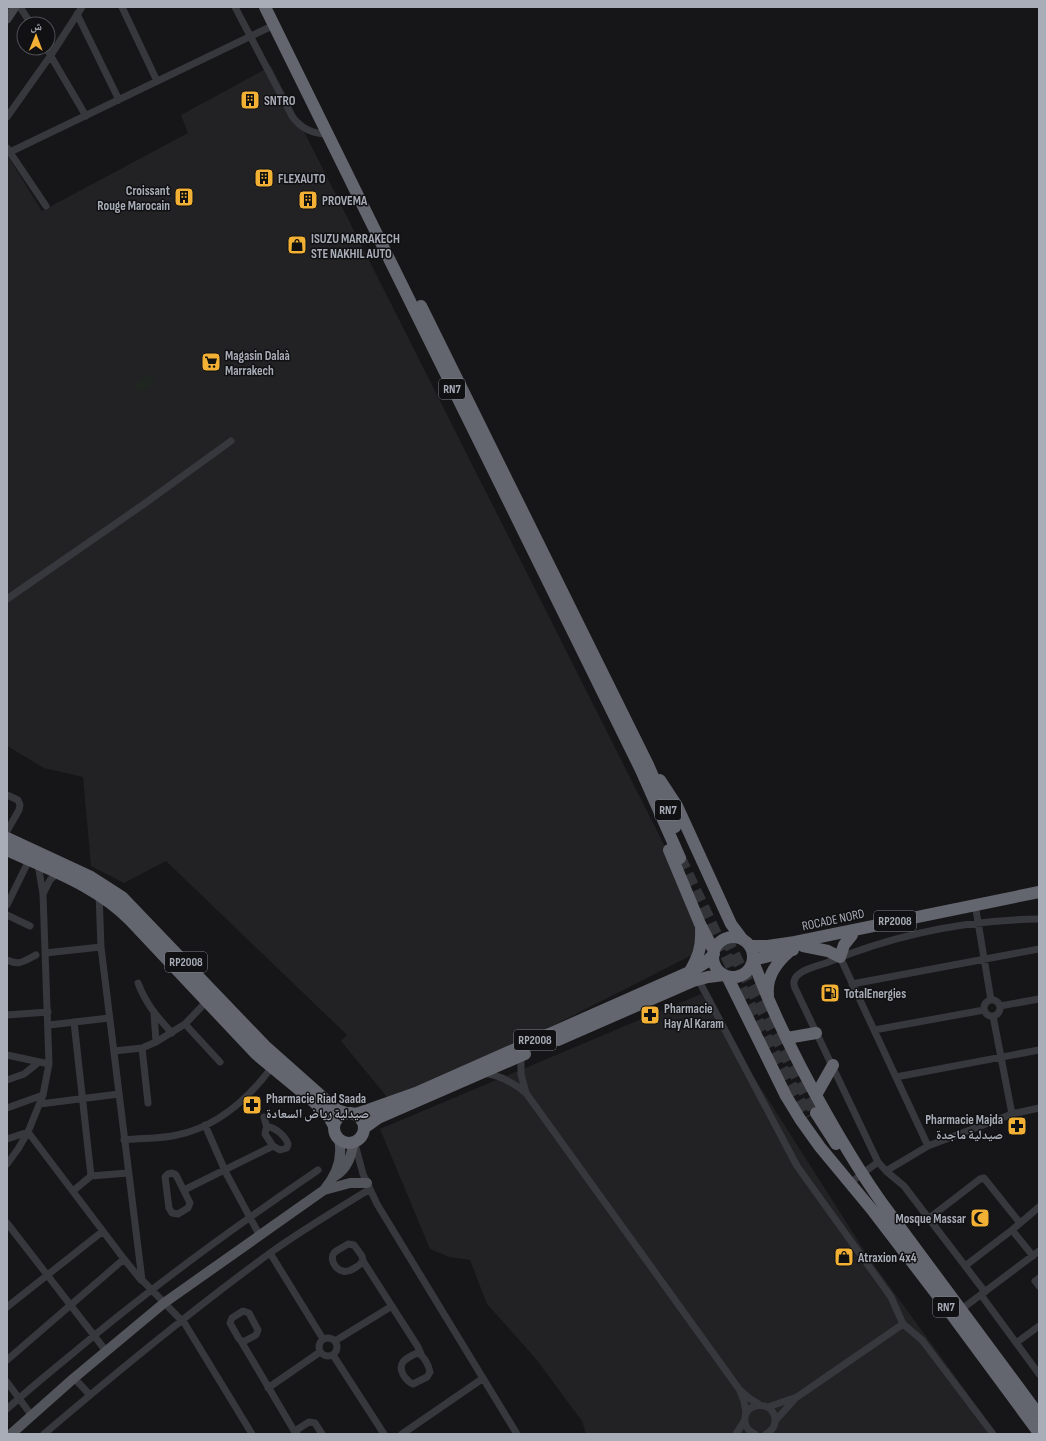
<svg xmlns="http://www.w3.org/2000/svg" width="1046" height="1441" font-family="'Sofia Sans Condensed','Noto Naskh Arabic',sans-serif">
<rect width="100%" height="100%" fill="#161618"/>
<!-- built -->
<path fill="#222225" d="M271,66L703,922L700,951L440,1083L391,1102L341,1041L347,1035L166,861L124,883L91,866L83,777L44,768L7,746V155L42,211L188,133L181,115Z
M701,994L869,1258L997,1434H586L582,1421L536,1359L487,1304L470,1260L449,1257L430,1249L380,1129Z"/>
<!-- green -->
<path fill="#1e261f" d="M149,374L155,382L140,393L134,385Z"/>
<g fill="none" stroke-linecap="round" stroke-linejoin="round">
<!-- highway-tunnel -->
<path stroke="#333438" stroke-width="12" stroke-dasharray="12 6" stroke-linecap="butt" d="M680,858L740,985L771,1047L808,1117
M726,938L748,982L813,1109"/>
<!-- street -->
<path stroke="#37383d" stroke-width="7" d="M20,7L31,24
M122,7L157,81
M235,7L292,116C301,129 313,134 328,134
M77,14L119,100
M46,48L86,116
M7,117L51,55L82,7
M7,148L46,206
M10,152L274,25
M7,599L144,504L231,441
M7,795L18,800L20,805L19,810L7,831
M44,892L50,880L57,873
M99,894L101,947L142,1280L185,1324L252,1434
M7,905L29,860
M976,910L991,1000
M7,915L30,926
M45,953L101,947
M840,957L928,1146
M7,960C20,966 24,961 36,955
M698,979L797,1166L891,1297L903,1324L922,1340L993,1434
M138,983C146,1004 157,1017 172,1033
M852,984L1039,949
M984 1008a8 8 0 1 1 16 0a8 8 0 1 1-16 0Z
M1000,1006L1039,999
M154,1014L156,1042
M7,1015L48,1012
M993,1016L1012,1114
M74,1022L91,1176
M185,1024L220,1062
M49,1025L109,1018
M874,1030L984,1010
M142,1048L148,1103
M114,1051L142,1048L156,1042L185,1024L207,1001
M7,1055L49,1064
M521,1056V1074L526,1093
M483,1073C500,1075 513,1082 526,1093L739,1389L749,1398L760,1405
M896,1077L1039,1050
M7,1080L24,1074L39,1062
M40,1104L119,1094
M7,1108L43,1095
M264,1117L267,1128
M205,1125L226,1173L260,1236
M269,1127C276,1128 286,1137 288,1144L287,1148L280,1150L273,1146L265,1134L266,1129Z
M7,1139L28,1132L124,1259L141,1280
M124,1140C142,1138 160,1139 177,1135C217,1127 248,1099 272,1067
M355,1144L363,1174L377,1204L517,1434
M7,1164L18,1149L28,1132L43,1095L49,1064L43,894L38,864
M886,1171L928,1146L1012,1114L1039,1108
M172,1173L176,1175L190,1203L188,1208L178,1214L172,1213L169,1208L165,1177L168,1174Z
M850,1183L878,1162
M184,1190L273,1146
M73,1191L91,1176L128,1173
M928,1219L980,1179L984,1178L1020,1223
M7,1223L106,1351
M1012,1230L1033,1256
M348,1244L354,1245L362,1256L363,1261C360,1265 357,1267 353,1269C339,1278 328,1260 334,1253C338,1249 344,1247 348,1244Z
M270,1253L323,1339
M363,1261L418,1347L421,1354
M965,1266L1012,1230L1039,1207
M1039,1278L1035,1281L1039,1286
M985,1292L904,1186L886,1171L878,1162L795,988C788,972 815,967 826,963C893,935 966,920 1039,919
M981,1295L1039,1374
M7,1307L103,1231
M243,1311L249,1313L258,1330L256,1335L243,1342L239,1339L230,1323L232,1318Z
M959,1311L1039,1251
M319 1347a9 9 0 1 1 18 0a9 9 0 1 1-18 0Z
M241,1341L296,1434
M335,1341L392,1306
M1016,1343L1039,1326
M417,1353C424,1355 429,1366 430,1372L427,1377L413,1384C408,1382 407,1380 404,1376C396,1363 406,1358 417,1353Z
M333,1355L384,1434
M7,1360L124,1259
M74,1378L90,1395
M7,1382L32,1416
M268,1388L320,1352
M740,1391L744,1401L746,1414
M768,1407L797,1397L903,1324
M7,1409C28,1390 50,1372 72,1354C150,1288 233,1228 318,1170
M775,1421L794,1400
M44,1434C118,1371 192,1310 270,1253C302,1230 336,1210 370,1189
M296,1434L298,1429L309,1422L315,1423L322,1434
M402,1434L482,1379
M736,1434L745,1420
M755,1434C750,1432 746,1428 745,1422C742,1402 773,1399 775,1419C776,1426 771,1431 766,1434"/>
<!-- secondary -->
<path stroke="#45474d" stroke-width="9" d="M7,19L15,7"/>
<!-- primary -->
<path stroke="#53555c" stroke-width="10" d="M335,1176C348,1168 351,1156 354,1142
M324,1190L350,1183H367
M11,1434L74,1378L164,1303L324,1190C336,1176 343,1158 339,1139"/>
<!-- highway -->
<path stroke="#63666e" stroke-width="12" d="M265,7L641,770L680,858
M421,306L648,765L675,827
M660,780L677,806L731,924L743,940
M7,838L91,877L122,897L265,1046L337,1110L346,1113
M7,850C50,870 97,886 131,921L256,1054L314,1102L329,1117L334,1126
M669,850L700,924L714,951
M713 957a20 20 0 1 1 40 0a20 20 0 1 1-40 0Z
M750,946H768L795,942L1039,892
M803,946L828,951L840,957L844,945L852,935
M753,960L793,950
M753,961C773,1014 799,1066 827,1115C844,1145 862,1175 882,1203L1039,1415
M689,973C698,957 702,948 701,929
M727,976L786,1096L800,1119L820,1147L873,1211L941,1300L1039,1433
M768,995C766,977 777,962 790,951
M787,1038L816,1033
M558,1040L693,981L708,977L724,975
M816,1095L833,1065
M334 1128a15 15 0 1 1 30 0a15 15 0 1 1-30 0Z
M350,1113L356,1114L368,1110L416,1093L694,970L705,963L714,954
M816,1113L836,1144
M364,1128L378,1118L525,1054"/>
</g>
<!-- icons -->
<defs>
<g id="building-square" transform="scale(1)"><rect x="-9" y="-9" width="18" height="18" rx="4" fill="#f2b134" stroke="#111113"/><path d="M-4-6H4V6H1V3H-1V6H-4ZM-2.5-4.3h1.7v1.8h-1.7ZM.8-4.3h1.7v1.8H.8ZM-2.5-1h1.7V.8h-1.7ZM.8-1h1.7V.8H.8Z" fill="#111"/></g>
<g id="shop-square" transform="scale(1)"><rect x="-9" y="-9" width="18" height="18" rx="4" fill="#f2b134" stroke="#111113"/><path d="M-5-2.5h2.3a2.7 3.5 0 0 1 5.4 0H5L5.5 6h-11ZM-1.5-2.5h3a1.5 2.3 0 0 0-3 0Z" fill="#111"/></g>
<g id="supermarket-square" transform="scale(1)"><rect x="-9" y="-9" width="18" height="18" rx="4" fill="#f2b134" stroke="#111113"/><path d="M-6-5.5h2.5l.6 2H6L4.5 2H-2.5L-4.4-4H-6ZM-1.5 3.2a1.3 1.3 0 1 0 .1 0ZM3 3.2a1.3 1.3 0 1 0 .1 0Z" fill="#111"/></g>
<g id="fuel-square" transform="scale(1)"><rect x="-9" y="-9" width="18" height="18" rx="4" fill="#f2b134" stroke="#111113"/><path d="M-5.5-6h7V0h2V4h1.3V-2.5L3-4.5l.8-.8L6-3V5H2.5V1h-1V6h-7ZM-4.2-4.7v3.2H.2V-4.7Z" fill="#111"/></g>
<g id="pharmacy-square" transform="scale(1)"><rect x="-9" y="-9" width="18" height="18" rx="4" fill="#f2b134" stroke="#111113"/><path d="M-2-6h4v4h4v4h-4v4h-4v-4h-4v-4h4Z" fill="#111"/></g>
<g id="mosque-square" transform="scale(1)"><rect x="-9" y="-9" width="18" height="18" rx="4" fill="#f2b134" stroke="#111113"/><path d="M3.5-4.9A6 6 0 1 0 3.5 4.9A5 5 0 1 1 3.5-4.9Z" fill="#111"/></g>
</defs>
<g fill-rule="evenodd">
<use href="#building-square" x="250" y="100"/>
<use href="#building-square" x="264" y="178"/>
<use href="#building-square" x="184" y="197"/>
<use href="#building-square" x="308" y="200"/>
<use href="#shop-square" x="297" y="245"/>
<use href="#supermarket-square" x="211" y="362"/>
<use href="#fuel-square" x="830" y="993"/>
<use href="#pharmacy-square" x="650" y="1015"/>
<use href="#pharmacy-square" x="252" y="1105"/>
<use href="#pharmacy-square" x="1017" y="1126"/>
<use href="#mosque-square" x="980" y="1218"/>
<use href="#shop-square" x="844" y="1257"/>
</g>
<g text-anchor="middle" stroke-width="3" stroke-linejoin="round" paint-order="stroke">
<!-- shield labels -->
<g fill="#111113" stroke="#7b7e86" stroke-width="1">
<rect x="439" y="379" width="26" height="20" rx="3"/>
<rect x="655" y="800" width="26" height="20" rx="3"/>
<rect x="874" y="911" width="42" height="20" rx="3"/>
<rect x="165" y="952" width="42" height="20" rx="3"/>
<rect x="514" y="1030" width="42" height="20" rx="3"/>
<rect x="933" y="1297" width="26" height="20" rx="3"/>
</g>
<g font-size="12" font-weight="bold" fill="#a8adb8">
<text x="452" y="393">RN7</text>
<text x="668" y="814">RN7</text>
<text x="895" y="925">RP2008</text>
<text x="186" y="966">RP2008</text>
<text x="535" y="1044">RP2008</text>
<text x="946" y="1311">RN7</text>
</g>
<!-- poi labels -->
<g font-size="13" font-weight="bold" fill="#a8adb8" stroke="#111113" text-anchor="start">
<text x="264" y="105">SNTRO</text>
<text x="278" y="183">FLEXAUTO</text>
<text x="170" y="195" text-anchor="end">Croissant<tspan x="170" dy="15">Rouge Marocain</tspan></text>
<text x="322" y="205">PROVEMA</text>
<text x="311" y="243">ISUZU MARRAKECH<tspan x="311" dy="15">STE NAKHIL AUTO</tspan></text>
<text x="225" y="360">Magasin Dalaà<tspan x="225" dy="15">Marrakech</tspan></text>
<text x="844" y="998">TotalEnergies</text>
<text x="664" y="1013">Pharmacie<tspan x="664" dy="15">Hay Al Karam</tspan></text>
<text x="266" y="1103">Pharmacie Riad Saada<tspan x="266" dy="15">صيدلية رياض السعادة</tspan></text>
<text x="1003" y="1124" text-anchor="end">Pharmacie Majda<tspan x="1003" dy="15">صيدلية ماجدة</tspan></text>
<text x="966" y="1223" text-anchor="end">Mosque Massar</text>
<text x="858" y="1262">Atraxion 4x4</text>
</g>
<!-- street labels -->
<g font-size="13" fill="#a8adb8" stroke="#111113">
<text transform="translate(833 919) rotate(-12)" y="5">ROCADE NORD</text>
</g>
</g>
<!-- border -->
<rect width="1046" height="1441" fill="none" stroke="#a8adb8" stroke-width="16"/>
<!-- north arrow -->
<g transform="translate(36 36) rotate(1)"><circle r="19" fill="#111113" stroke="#4d4f55"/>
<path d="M0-3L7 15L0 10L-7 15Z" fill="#f2b134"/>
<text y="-6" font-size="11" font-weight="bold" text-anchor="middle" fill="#a8adb8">ش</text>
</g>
</svg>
